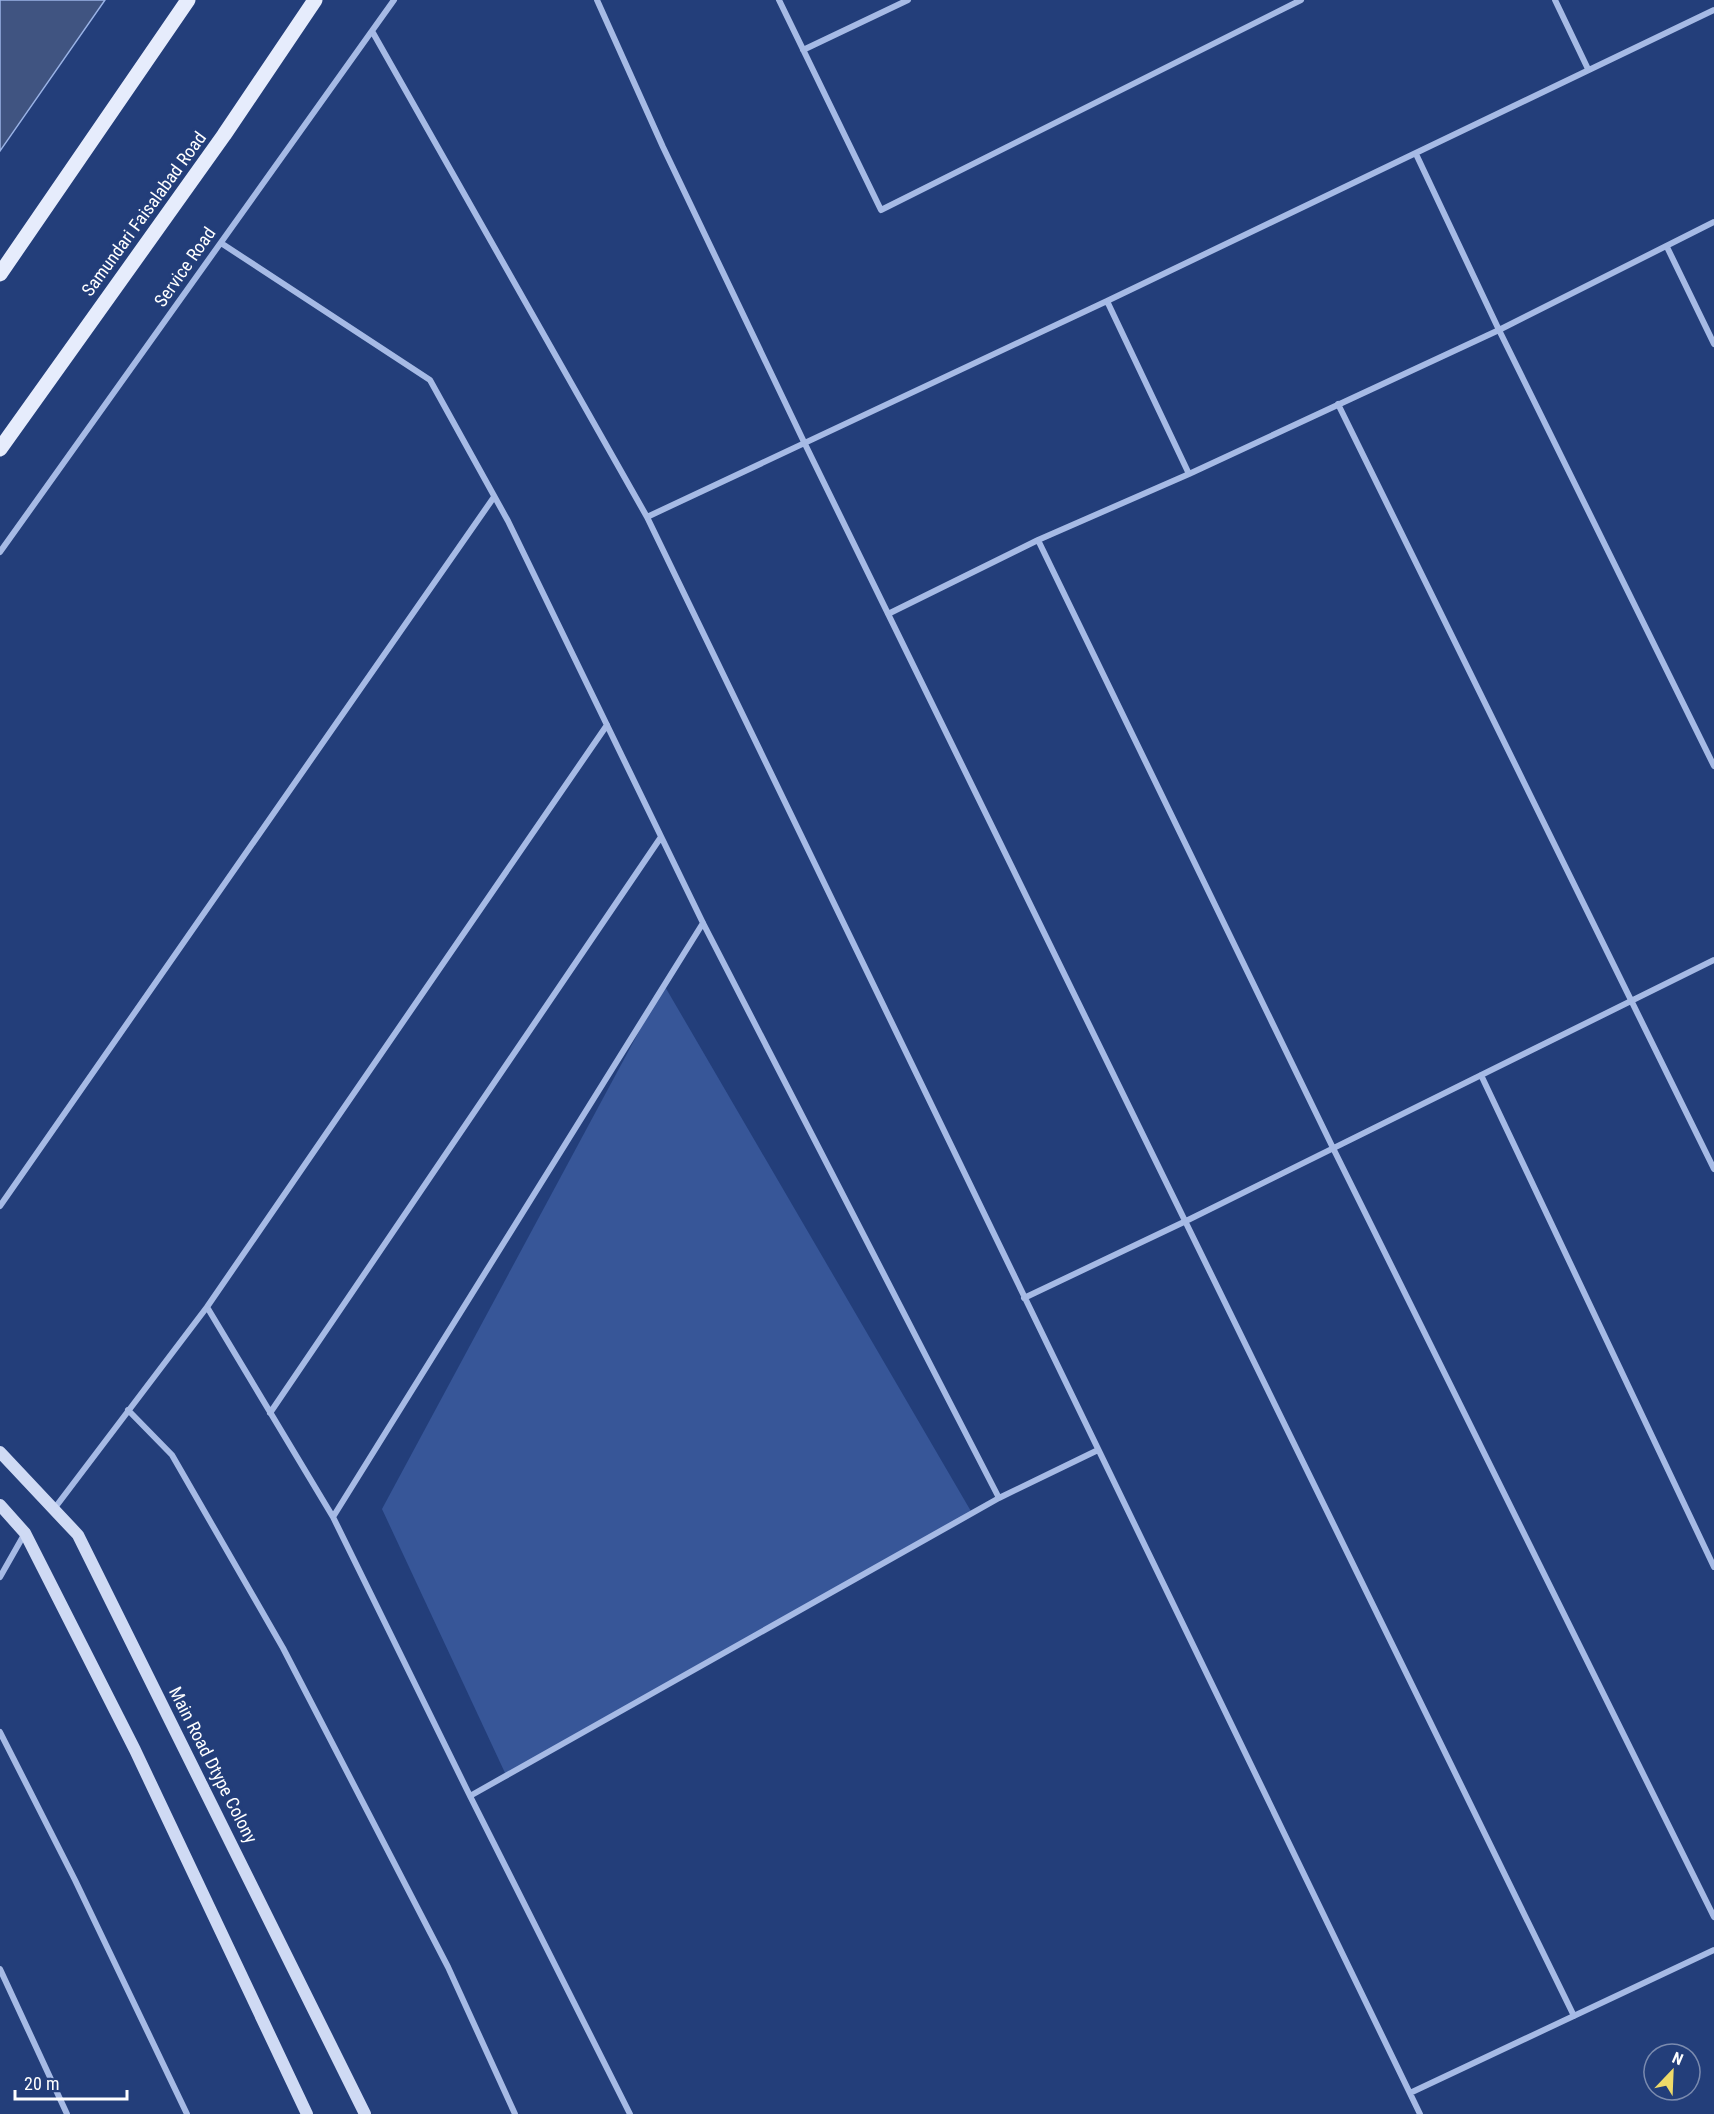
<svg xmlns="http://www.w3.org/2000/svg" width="1714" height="2114" font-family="'Roboto Condensed',sans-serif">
<rect width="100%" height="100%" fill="#233e7a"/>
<!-- green -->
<path fill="#375698" d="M664,985L972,1513L506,1775L382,1509Z"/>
<!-- water -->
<path fill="#405481" stroke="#9ab3e6" stroke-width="1.5" d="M0,0H105L0,151Z"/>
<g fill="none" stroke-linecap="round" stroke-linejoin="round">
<!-- minor -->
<path stroke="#a6bae5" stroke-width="6" d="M597,0L663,147L804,442L1574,2016
M779,0L881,210L1301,0
M1555,0L1588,69
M372,31L647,517L1420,2114
M803,50L908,0
M1416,154L1499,330L1714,766
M221,243L430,380L508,521L703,923L999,1498
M1667,247L1714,344
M1107,301L1189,474
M1338,404L1714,1169
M647,517L1107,301L1714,10
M1038,540L1333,1148L1714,1917
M0,552L394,0
M888,614L1038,540L1189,474L1499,330L1714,222
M1481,1075L1714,1567
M0,1206L494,497
M1024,1298L1186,1221L1714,960
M207,1307L333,1517
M128,1410L172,1455L283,1648L448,1967L515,2114
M270,1413L661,837
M54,1509L207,1307L607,725
M0,1577L25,1533
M0,1732L75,1880L187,2114
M470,1796L999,1498L1098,1450
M0,1969L67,2114
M1410,2093L1714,1950
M630,2114L470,1796L333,1517L703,923"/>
<!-- secondary -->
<path stroke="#cfdaf4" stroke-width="12" d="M0,1452L78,1535L365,2114
M0,1505L25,1533L135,1750L307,2114"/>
<!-- primary -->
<path stroke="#e6ecfc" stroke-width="15" d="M0,274L188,0
M0,449L224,135L315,0"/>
</g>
<g text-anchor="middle" stroke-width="6" stroke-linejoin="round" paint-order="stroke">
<!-- street labels -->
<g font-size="18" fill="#fff" stroke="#233e7a">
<text transform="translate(144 214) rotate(-54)" y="6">Samundari Faisalabad Road</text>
<text transform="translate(185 267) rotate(-55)" y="6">Service Road</text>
<text transform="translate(213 1765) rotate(63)" y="6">Main Road Dtype Colony</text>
</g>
</g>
<!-- north arrow -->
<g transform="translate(1672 2072) rotate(23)"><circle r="28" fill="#233e7a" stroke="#7b8baf" stroke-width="1.5"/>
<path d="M0-4.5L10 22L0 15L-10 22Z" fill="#efda69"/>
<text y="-9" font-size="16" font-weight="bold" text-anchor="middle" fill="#ffffff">N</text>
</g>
<!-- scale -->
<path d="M15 2090v9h112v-9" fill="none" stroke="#ffffff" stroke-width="3"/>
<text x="24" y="2090" font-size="18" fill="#ffffff" stroke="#233e7a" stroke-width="4.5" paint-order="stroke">20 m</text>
</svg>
